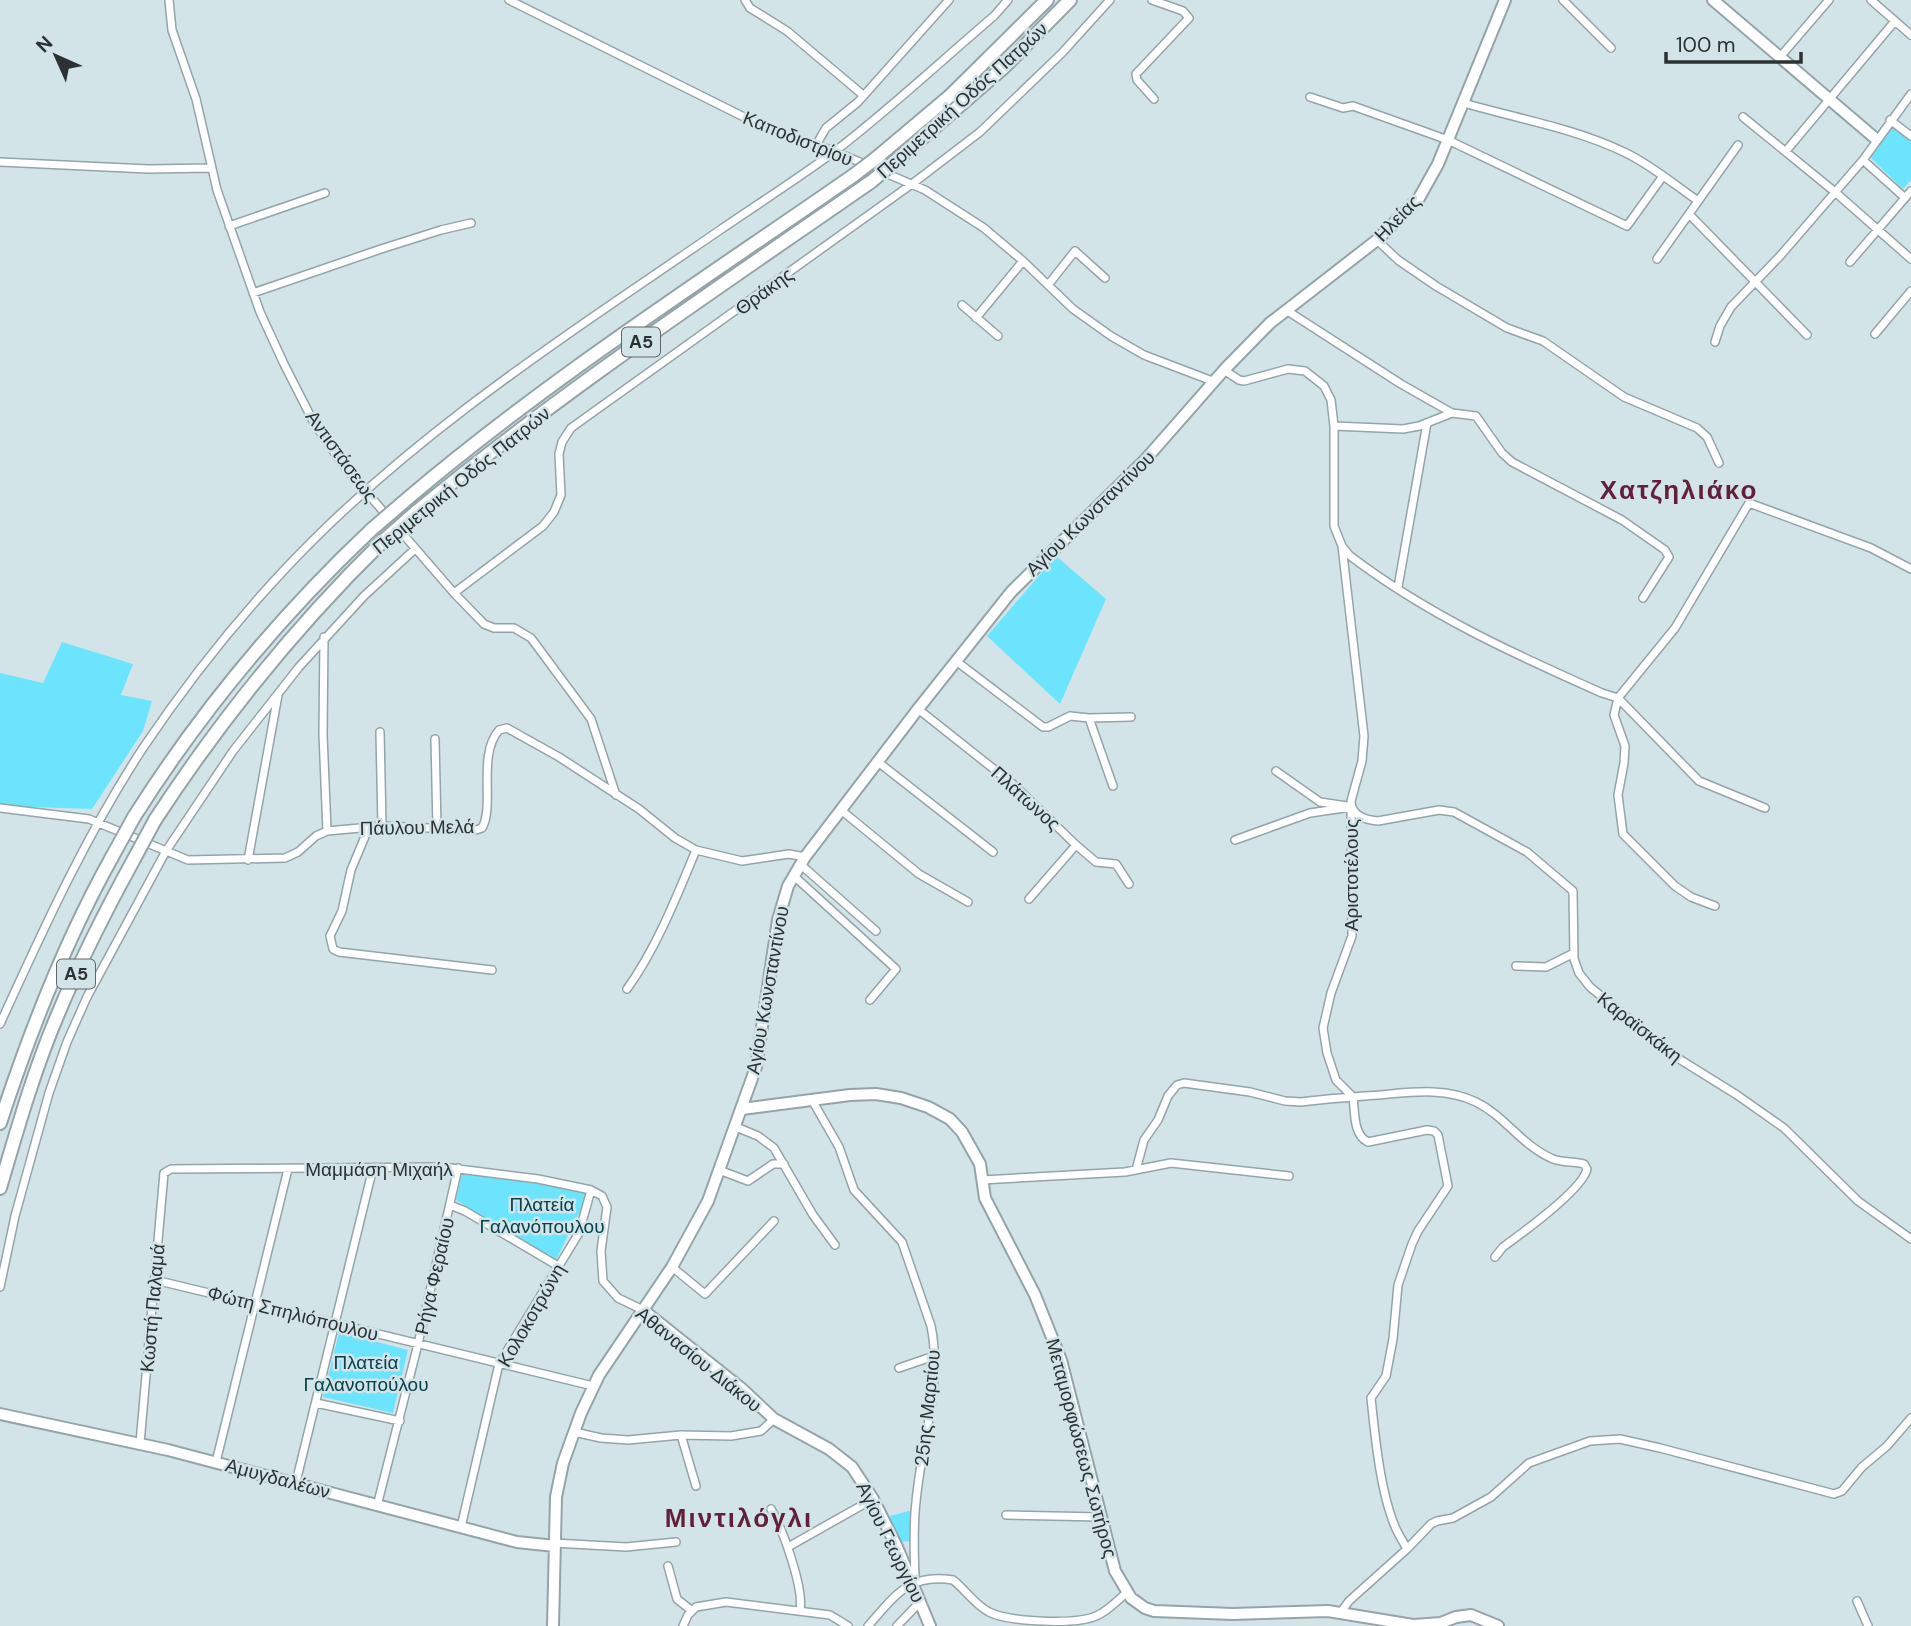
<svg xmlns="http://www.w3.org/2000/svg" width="1911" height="1626" font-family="'DM Sans',sans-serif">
<rect width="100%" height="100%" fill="#d3e4e8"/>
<!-- green -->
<path fill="#6de4fe" d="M1892,124L1911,140V180L1903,189L1870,157Z
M1056,556L1106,599L1060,704L987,636Z
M62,642L133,664L121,695L152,701L143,731L92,809L32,807V809L0,805V673L43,683Z
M462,1173L513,1178L590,1191L556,1260L456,1200Z
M339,1332L408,1350L393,1413L323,1397Z
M912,1510V1541L899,1542L886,1517Z"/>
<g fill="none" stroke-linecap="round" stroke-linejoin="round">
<!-- street casing -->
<g stroke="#94a4a8" stroke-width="10">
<path id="street" d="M169,0L172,30L196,99L217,190L260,312L284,364L314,423L343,465L454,593L484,624L494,628H514L531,638L591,719L616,795
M509,0L770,130L834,151L925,190L984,228L1023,261L1073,309L1111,336L1144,355L1215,382
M745,0L750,8L787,31L863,95
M1152,0L1183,11L1189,18L1136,74L1137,80L1154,99
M1563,0L1611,48
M1871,0L1911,35
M1780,57L1829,0
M1310,97L1343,108L1353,106L1448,140L1627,226L1663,176
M1464,103C1518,119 1575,128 1626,153C1651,165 1675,185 1698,201
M1743,117L1835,192L1911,259
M1890,120L1911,136
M816,145L826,128L858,102L949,0
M1786,151L1895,21
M1863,160L1904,197
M0,162L148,169L211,168
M1689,214L1807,335
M229,226L325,193
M1377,240L1398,260L1436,286L1507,328L1543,341L1624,397L1697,428L1707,437L1719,463
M1657,259L1738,145
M1850,262L1911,191
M1048,285L1075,251L1105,278
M253,293L381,249L441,230L471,223
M962,305L998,336
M1286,310L1401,384L1452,413L1476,416L1502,453L1512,462L1622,520L1665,550L1669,557L1643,598
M976,318L1023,261
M1875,334L1911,291
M1715,342L1720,326L1731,307L1780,256L1863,160L1911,94
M1224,370L1239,380L1244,381L1288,369L1305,371L1324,386L1331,400L1334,426V526L1342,546L1349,555C1426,614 1514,654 1602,693L1618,698L1699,781L1765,808
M1334,426L1403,429L1419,426L1452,413
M1342,546L1364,736L1362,761L1351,801C1351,816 1366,820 1378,821L1439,810L1454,812L1527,852L1573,891L1574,959L1579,973L1590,987L1676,1057L1737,1095L1784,1128L1858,1201L1911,1239
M1398,587L1427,423
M454,593L543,526L554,512L561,495L559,454L562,442L571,428L912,184L980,132L1062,53L1110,0
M324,637L323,734L327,831
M956,661L1043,727H1048L1070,716L1089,718L1113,786
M918,709L1014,785L1076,845L1029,899
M1089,718L1131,717
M380,732L382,826
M435,739L437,828
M878,762L993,852
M1276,771L1320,802L1347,806
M1351,807L1352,936L1331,993L1323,1028L1327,1053L1336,1080L1353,1097
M0,808L89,819L188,860L285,858L298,852L316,836L327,831L382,826L476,830L482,828C495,806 477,755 499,730L507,728L559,757L639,809L675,838L696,850L742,861L789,854L805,857
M841,810L919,874L968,902
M369,827L351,870L342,911L330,936L333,949L339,952L492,970
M1235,840L1310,813L1351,807
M1076,845L1096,862L1116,864L1129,884
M248,860L278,695
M800,864L876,931
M794,876L896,969L870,1000
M1715,906L1691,897L1675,886L1623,834L1618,795L1624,763L1625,746L1614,715L1618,698L1675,628L1749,503L1871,548L1911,569
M1516,966L1546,967L1574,953
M627,989C656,949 677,896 696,850
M0,1024C43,930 86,835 143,748C186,684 234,623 287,567C413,433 570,333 720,230C758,204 797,179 834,152C889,110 941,61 994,16L1008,0
M1353,1097C1355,1112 1353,1135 1368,1142L1427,1130L1434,1131L1438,1135L1448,1186L1418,1231L1412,1244L1398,1285L1393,1339L1386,1376L1371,1398C1375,1436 1380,1489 1394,1524C1397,1533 1403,1541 1407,1549
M812,1100L839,1147L854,1190L902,1242L931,1326C943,1385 921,1443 916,1502C913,1527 914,1552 915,1577L913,1582
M736,1127L758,1136L774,1148L813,1215L835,1245
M719,1170L748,1181L773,1164H784
M1136,1170L1144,1140L1158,1120L1168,1096L1177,1085L1184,1083L1250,1092L1285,1101L1301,1102C1322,1099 1343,1098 1365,1096C1402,1094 1441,1085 1476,1102C1505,1116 1522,1146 1553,1159C1564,1163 1574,1161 1584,1164L1587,1169C1583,1189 1521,1234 1503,1247L1495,1257
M982,1180L1125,1172L1171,1163L1289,1176
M450,1205L465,1211L558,1266
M672,1267L705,1294L774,1221
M155,1280L593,1386
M0,1287L15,1216L49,1093L67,1042L87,997L166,851L233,751L299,667L364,596L415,549
M899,1368L934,1356
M316,1403L400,1421
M574,1432L601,1438L628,1440L681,1435L731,1436L761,1431L774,1419
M681,1435L696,1486
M140,1443L164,1173L171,1169L443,1167L538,1179L591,1190L602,1196L607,1207L601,1251L603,1281L618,1298L643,1310
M216,1462L288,1169
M296,1482L373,1168
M377,1506L418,1344L458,1168
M771,1509C783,1530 804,1588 800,1610
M1006,1515L1101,1517
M461,1527L499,1364L579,1233L591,1190
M554,1543L626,1547L676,1542
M788,1547L873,1499
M668,1566L677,1599L692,1611
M1857,1601L1868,1626
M1341,1612L1349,1601L1407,1549L1431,1524L1437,1521L1453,1518L1491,1497L1529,1463L1590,1441L1620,1439L1660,1448L1834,1494L1842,1491L1862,1467L1887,1446L1911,1418
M683,1626L688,1615L696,1607L726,1602L830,1615L848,1626
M868,1626C895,1596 908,1573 953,1580C966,1590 974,1604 989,1612C1009,1622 1076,1625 1096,1616C1108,1611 1117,1601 1126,1593
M897,1626L920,1602"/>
</g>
<!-- secondary casing -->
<g stroke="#94a4a8" stroke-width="14">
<path id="secondary" d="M1713,0L1876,139
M742,1109L850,1095L876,1094L901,1098L928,1107L950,1119L962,1132L980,1164L985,1198L1035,1295L1061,1360L1115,1571L1131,1598L1145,1608L1154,1611L1233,1614L1328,1611L1413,1625L1441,1623L1456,1617L1471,1615L1498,1626
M643,1310L742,1389L774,1419L829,1449L852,1467L873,1499L897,1547L930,1626
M0,1414L168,1450L517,1542L555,1546
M553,1626L556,1497L563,1463L581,1413L599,1375L672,1267L708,1201L756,1067L778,920L788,886L805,857L918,709L1011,592L1145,460L1224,370L1270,323L1377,240L1419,198L1438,164L1505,0"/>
</g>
<!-- highway casing -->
<g stroke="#94a4a8" stroke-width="16">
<path id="highway" d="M875,159L951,95L1047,0
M891,165L1004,67L1070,0
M407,499C547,380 703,280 854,175
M416,512C561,392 718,288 872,181
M134,817C201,711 280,616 371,530
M155,820C221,719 296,626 383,541
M0,1123C30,1031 65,941 112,857
M0,1188C17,1130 34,1070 58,1014C80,961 106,910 134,859"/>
</g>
<!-- street -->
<use href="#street" stroke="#fff" stroke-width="7"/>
<!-- secondary -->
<use href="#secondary" stroke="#fff" stroke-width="10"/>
<!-- highway -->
<use href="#highway" stroke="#fff" stroke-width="12"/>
<!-- highway-bridge casing -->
<g stroke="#94a4a8" stroke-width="16" stroke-linecap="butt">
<path id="highway-bridge" d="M854,175L875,159
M872,181L891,165
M371,530L407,499
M383,541L416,512
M112,857L134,817
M134,859L155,820"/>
</g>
<!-- highway-bridge -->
<use href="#highway-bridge" stroke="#fff" stroke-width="12"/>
</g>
<g text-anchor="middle" stroke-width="5" stroke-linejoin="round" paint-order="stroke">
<!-- shield labels -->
<g fill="#d3e4e8" stroke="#5e676a" stroke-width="2">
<rect x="622" y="327.5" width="38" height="29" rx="5"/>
<rect x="57" y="959.5" width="38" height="29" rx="5"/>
</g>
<g font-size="18" font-weight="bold" fill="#2c3234">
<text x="641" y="348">Α5</text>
<text x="76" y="980">Α5</text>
</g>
<!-- street labels -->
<g font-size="19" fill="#2c3234" stroke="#d3e4e8">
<text transform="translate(962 100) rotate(-42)" y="7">Περιμετρική Οδός Πατρών</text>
<text transform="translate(798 138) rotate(22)" y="7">Καποδιστρίου</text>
<text transform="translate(1397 218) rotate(-46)" y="7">Ηλείας</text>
<text transform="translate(764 291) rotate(-36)" y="7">Θράκης</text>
<text transform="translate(342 456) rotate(54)" y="7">Αντιστάσεως</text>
<text transform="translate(461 480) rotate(-39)" y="7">Περιμετρική Οδός Πατρών</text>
<text transform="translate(1090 513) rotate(-44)" y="7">Αγίου Κωνσταντίνου</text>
<text transform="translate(1026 798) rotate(42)" y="7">Πλάτωνος</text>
<text transform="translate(417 827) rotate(-1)" y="7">Πάυλου Μελά</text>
<text transform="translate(1351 875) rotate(-90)" y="7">Αριστοτέλους</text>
<text transform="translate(767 990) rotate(-80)" y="7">Αγίου Κωνσταντίνου</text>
<text transform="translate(1640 1027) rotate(38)" y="7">Καραϊσκάκη</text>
<text x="379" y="1176">Μαμμάση Μιχαήλ</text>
<text transform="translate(434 1276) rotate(-77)" y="7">Ρήγα Φεραίου</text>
<text transform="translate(152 1308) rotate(-85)" y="7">Κωστή Παλαμά</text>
<text transform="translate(293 1313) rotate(14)" y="7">Φώτη Σπηλιόπουλου</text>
<text transform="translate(531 1315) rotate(-60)" y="7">Κολοκοτρώνη</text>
<text transform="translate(699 1359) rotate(39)" y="7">Αθανασίου Διάκου</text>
<text transform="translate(927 1408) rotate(-84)" y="7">25ης Μαρτίου</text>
<text transform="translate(1082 1448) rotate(75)" y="7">Μεταμορφώσεως Σωτήρος</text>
<text transform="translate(278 1478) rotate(15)" y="7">Αμυγδαλέων</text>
<text transform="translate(891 1542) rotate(64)" y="7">Αγίου Γεωργίου</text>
</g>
<!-- park labels -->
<g font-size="19" fill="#07414c" stroke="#d3e4e8">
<text x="542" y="1211">Πλατεία<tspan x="542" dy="22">Γαλανόπουλου</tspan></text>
<text x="366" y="1369">Πλατεία<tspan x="366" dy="22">Γαλανοπούλου</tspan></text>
</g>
<!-- district labels -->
<g font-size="26" font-weight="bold" letter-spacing="2" fill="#611f3a" stroke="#d3e4e8">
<text x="1679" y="499">Χατζηλιάκο</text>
<text x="739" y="1527">Μιντιλόγλι</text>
</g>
</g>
<!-- north arrow -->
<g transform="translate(56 56) rotate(315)" stroke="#d3e4e8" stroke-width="5" paint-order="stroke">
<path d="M0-5L12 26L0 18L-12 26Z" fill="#2c3234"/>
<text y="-10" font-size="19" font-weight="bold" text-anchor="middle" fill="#2c3234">N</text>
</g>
<!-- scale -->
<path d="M1666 52v10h135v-10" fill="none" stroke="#2c3234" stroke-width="3.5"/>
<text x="1676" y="52" font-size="21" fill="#2c3234" stroke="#d3e4e8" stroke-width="5" paint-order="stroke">100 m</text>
</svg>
